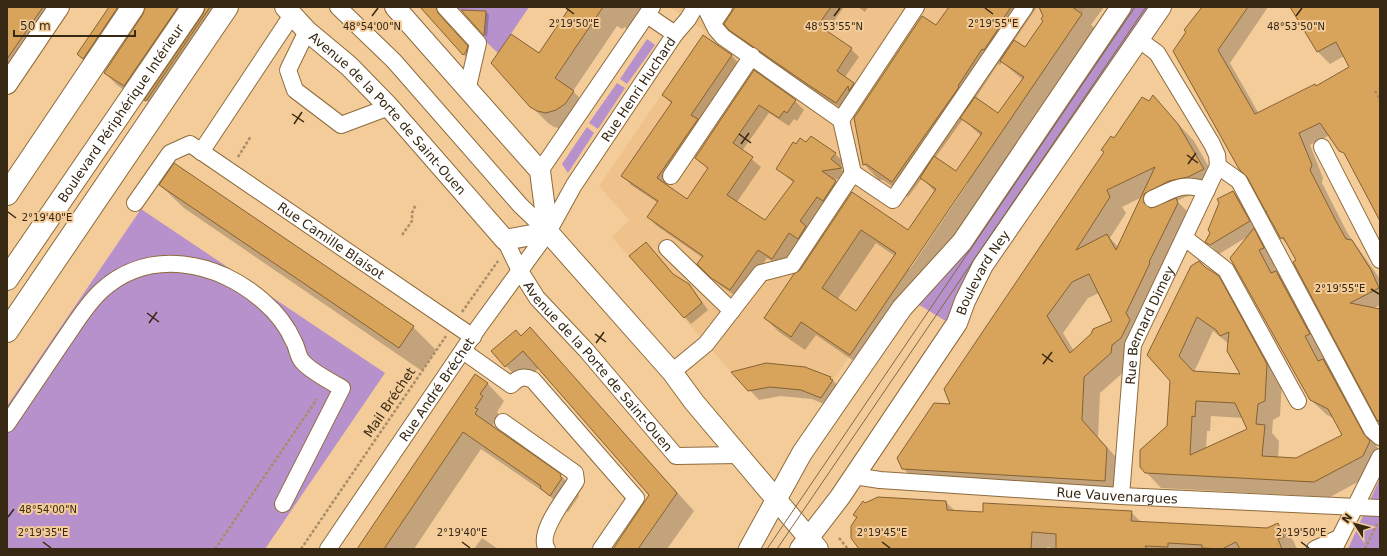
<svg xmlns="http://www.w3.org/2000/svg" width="1387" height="556" font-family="'DejaVu Sans',sans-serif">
<rect width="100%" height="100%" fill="#f3cc9a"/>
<!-- built -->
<path fill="#eec28a" d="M670,7H1086L821,398L803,390L767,387L747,390L612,237L629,220L599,186L705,31Z"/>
<!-- green -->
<path fill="#b791cc" d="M455,7H529L498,53L484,40L486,11L457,10Z
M1130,7H1152L949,323L916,303Z
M647,39L655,45L627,84L620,79Z
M617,83L625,88L598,129L589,123Z
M587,127L594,133L568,173L562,164Z
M141,209L385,373L265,549H7V406Z
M1380,478V549H1348Z"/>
<!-- shadow -->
<path fill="#0003" fill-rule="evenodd" d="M7,7H63L7,88Z
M110,7H144L90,67L78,54Z
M147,7H203L136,98L117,85L105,73L144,14Z
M207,7H230L158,113L146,100L204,14Z
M422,7H439L438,12L441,18L470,50L469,55L466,57L463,54Z
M571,7H650L632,34L625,27L622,29L617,26L573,91L589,108L563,129L554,127L548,123L531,106L539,54Z
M736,7H844L826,32L851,49L859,57L845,77L861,91L844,110L815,92L738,37L730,29Z
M858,7H868L865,12Z
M950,7H1037L1014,41L1026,49L1044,21L1042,7H1104L1091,25L1095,28L864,368L816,335L805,350L779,332L765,318L801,271L852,193L909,232L935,192L922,178L908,197L883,180H879L864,164L936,27ZM1002,62L1023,80L999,115L975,99L998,64L1000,65ZM963,119L981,136L957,172L935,158ZM967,181L968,183L910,269L908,267ZM876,243L895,256L856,313L837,300Z
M1204,7H1268L1230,63L1259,114L1316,87L1350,68L1344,56L1330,64L1318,52L1292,7H1380V218L1349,159L1330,135L1310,145L1323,178L1322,183L1348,234L1380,279V305L1374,308L1380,309V422L1294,262L1298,261L1289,246L1281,238L1185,30L1196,14L1198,16Z
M463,11L486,12L489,15L487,37Z
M704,36L732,56L740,65L706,129L666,186L687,200L708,169L696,158L754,72L795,101L804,110L797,121L794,119L789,126L769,113L742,151L761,167L737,202L766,222L794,183L777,168L796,145L807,144L835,154L844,162L840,168L850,177L832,180L844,191L781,267L767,258L740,299L721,286L699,264L703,258L657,226L648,217L658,203L631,185L623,176L672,104L663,95Z
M1153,97L1194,141L1219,185L1204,193L1185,197L1177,201L1192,216L1127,369L1100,393L1098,437L1123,465L1121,496L919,485L903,468L951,405L1114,140ZM1142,197L1118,247L1110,238L1126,213L1122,207ZM1099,293L1113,321L1074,351L1063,333L1088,298Z
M160,185L413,327L436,350L422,371L184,208Z
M1233,192L1242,201L1258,231L1256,232L1269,245L1278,263L1274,266L1278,274L1291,287L1324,349L1320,352L1326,362L1338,375L1379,451L1378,471L1330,497L1161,488L1146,472L1168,427L1171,380L1148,355L1218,277L1234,293L1282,380L1280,416L1273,420L1272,433L1279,441L1278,458L1296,459L1344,436L1335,419L1327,415L1311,400L1247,237L1219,254L1206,241ZM1213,331L1229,344L1242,375L1194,372ZM1211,416L1243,418L1248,429L1206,448L1207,431H1210Z
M652,250L675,276L695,292L708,310L691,324L630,256Z
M530,329L694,511L667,549H614L651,495L539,368L523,384L506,366Z
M733,372L830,378L840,387L831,407L812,399L780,396L759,400Z
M487,383L504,401L497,412L499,414L493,425L495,427L494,429L560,475L577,492L579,496L568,512L547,494L481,449L414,549H358Z
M946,502L956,512L984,513L1131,512L1141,522L1267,529L1278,525L1293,540L1297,549H1057L1047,547V549H862L857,518L855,515L865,504Z
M482,538L498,549H474Z"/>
<!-- building -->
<path fill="#d8a35a" stroke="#856233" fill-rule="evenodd" d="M7,7H43L7,59Z
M109,7H118L83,59L77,54Z
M145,7H178L124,86L104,73L143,14Z
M205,7H210L146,101L144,100L203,14Z
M420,7H436L438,13L468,46L466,52L463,55Z
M570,7H603L555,78L574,91L565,104L556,110L546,113L537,111L530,107L491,63L511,34L539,53Z
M735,7H831L818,25L852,48L837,71L854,83L849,91L848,86L836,103L807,84L729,30L724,24Z
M949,7H1011L997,28L998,29L984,50L982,49L958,86L959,87L892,182L866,164L863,165L854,118L922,16L936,25Z
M1039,7H1072L1082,14L850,355L801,322L791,337L764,318L794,274L800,270L852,192L908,230L936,189L920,178L934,156L956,171L982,133L960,118L975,97L998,113L1024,77L1000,61L1014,40L1025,47L1043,21L1041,19L1043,16ZM861,230L896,253L856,311L822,288Z
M1202,7H1248L1218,50L1255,114L1315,84L1316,86L1349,67L1336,42L1317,52L1290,7H1380V221L1344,153L1339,151L1320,123L1299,133L1312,165L1310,170L1336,221L1346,239L1352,240L1371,270L1379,288L1350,303L1380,309V418L1378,422L1293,262L1296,260L1283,237L1281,239L1266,212L1267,211L1266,212L1247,177L1239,169L1173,51L1186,32L1184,30Z
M461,10L486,11L484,36Z
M703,35L732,55L691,115L698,119L657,178L687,199L708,168L695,158L754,70L796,100L787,113L784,111L779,118L759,105L733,143L753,157L727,195L765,220L794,181L776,169L793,142L796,144L800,138L806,142L811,136L836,153L831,159L842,168L822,171L836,181L823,201L817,197L800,221L806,226L798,239L789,233L772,259L758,250L730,290L711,278L697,264L703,256L647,217L658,201L621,176L672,102L662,95Z
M1153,95L1178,124L1204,169L1188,177L1169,181L1144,194V203L1151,208L1176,198L1178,203L1149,262L1150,263L1126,313L1130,320L1121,338L1112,345L1111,353L1084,377L1082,420L1107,448L1105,481L902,469L897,458L934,403L950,404L944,389L1104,152L1101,150L1111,136L1114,138L1142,97L1149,101ZM1155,167L1116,250L1107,234L1076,250L1110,197L1107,190ZM1089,274L1112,321L1093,329L1091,334L1070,353L1047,316L1072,282Z
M174,163L414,326L399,348L159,185Z
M1233,191L1250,221L1210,245L1205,242L1210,233L1208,230L1219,203L1217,199Z
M1254,228L1264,248L1259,250L1271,273L1276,271L1310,334L1305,336L1318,361L1323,359L1364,434L1370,441L1363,456L1314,482L1145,473L1140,467V450L1167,426L1170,381L1147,355L1191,266L1199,261L1205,267L1219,276L1267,364L1265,401L1258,404L1256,424L1265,425L1262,456L1296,458L1342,435L1328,409L1310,400L1230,258ZM1197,317L1216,330L1220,336L1229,332L1227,351L1240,374L1193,371L1179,356ZM1196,401L1235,403L1247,429L1190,455L1192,416L1195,417Z
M646,242L673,274L689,284L702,303L684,318L629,256Z
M530,327L677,493L638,549H613L649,495L523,351L505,367L491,351L516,330L521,336Z
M766,363L805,367L831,377L830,379L833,380L821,398L801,390L770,387L748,391L731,372Z
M475,374L488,383L480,394L483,396L475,408L478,409L475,414L561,474L560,476L562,478L550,496L540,488L541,486L463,432L384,549H357Z
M878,497L946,501L947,510L983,512V503L1132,511L1131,521L1267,528L1278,523L1284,537L1278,539L1282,549H1240L1236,542L1222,549L1202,548V545L1168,543V547L1145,546L1147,549H1056V534L1032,532L1031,549H859L851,538V526L857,517L853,515L863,501L865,503Z"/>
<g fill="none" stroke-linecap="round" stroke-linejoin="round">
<!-- minor casing -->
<g stroke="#8e6b3c" stroke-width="18">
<g id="minor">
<path d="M338,7L394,61L520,205L548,232"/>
<path d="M445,7L478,43L467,91"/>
<path d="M705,7L716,29L723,37L841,120L853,173L893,200L1025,7"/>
<path d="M713,23L724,7"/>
<path d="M307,31L288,70L295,90L341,125L389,107"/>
<path d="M675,34L688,19L695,7"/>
<path d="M841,120L916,7"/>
<path d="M1322,147L1380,260"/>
<path d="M201,152L292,15"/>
<path d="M1218,166L1239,181L1372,430L1380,437"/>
<path d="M540,171L652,7"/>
<path d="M671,176L752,56"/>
<path d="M1152,199C1175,189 1181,182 1207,190"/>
<path id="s1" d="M135,203L170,153L190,144L473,337"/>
<path d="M1185,238L1226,270L1298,401"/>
<path id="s2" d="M505,240L520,271L537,298L586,350L676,456L738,455"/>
<path d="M667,248L732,311"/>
<path d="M463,351L511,385C518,378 523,375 533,380L636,498L601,549"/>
<path d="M672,372L706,344L761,273L792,265L853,173"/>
<path d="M503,422L575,473L576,481C567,496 536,533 547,549"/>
<path d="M7,424C26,396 44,369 63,341C75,324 86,305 101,291C149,247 218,261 263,301C276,312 287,326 294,342C297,347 298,357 302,361C309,370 331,382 342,388L283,504"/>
<path id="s3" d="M854,476L880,480L1121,496L1380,508"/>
<path id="s4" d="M1121,496L1133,345L1218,166L1217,155L1212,144L1157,53L1138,39"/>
<path id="s5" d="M328,549L478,328L548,232L574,185L675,34L647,15"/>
<path d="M1315,549L1339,538"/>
<path d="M1334,549L1380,457"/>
</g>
</g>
<!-- major casing -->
<g stroke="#8e6b3c" stroke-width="22">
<g id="major">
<path id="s6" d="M285,7L307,31L349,66L389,107L505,240L548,232"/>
<path d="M395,7L540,171L548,232L672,372L694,402L818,549"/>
<path d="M7,84L59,7"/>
<path d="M749,549L802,453L902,308L962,242L1121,7"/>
<path id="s7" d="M800,549L840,497L957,323L965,301L983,265L1161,7"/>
</g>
</g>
<!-- highway casing -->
<g stroke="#8e6b3c" stroke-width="24">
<g id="highway">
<path d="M7,194L133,7"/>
<path id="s8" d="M7,279L193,7"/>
<path d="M7,331L227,7"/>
</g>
</g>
<!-- path -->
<path stroke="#aa8d66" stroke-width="2.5" stroke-dasharray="3 2" stroke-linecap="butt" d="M1375,91L1380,100
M238,157L251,136
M402,235L412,221V213L416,204
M462,312L498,261
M839,538L848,549
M215,549L317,399
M301,549L446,336
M1365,549L1377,524"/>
<!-- minor -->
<use href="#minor" stroke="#fff" stroke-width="16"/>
<!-- major -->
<use href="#major" stroke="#fff" stroke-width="20"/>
<!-- highway -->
<use href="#highway" stroke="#fff" stroke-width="22"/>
<!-- tram -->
<path stroke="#806848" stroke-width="1" d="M767,549L1135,7
M777,549L1146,7"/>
</g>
<!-- ticks -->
<path fill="none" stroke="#372814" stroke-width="1.5" d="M566,8L574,14M985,8L993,14M372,16L378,8M834,16L840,8M1296,16L1302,8M292,114L304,122M294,124L302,112M739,134L751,143M741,144L749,133M1187,155L1198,163M1188,164L1196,153M8,212L16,218M1371,289L1379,294M147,313L159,322M149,323L157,312M595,334L606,342M596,343L604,332M1042,354L1053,362M1043,364L1052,352M8,517L14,509M43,542L51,548M462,542L470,548M882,542L890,548M1301,542L1309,548"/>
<g text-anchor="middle" stroke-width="4" stroke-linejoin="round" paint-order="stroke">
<!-- street labels -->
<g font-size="13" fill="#372814" stroke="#f3cc9a">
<text dy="5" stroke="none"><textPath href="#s5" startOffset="555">Rue Henri Huchard</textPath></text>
<text dy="5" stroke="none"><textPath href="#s8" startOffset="201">Boulevard Périphérique Intérieur</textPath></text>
<text dy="5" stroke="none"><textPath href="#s6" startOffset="148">Avenue de la Porte de Saint-Ouen</textPath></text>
<text dy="5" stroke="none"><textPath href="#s1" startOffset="254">Rue Camille Blaisot</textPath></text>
<text dy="5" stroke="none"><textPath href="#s7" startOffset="332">Boulevard Ney</textPath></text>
<text dy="5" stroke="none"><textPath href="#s4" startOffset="175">Rue Bernard Dimey</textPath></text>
<text dy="5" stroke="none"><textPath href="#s2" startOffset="158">Avenue de la Porte de Saint-Ouen</textPath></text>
<text dy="5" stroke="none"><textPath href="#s5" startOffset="193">Rue André Bréchet</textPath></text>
<text transform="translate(389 402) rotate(-56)" y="5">Mail Bréchet</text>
<text dy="5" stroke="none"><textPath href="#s3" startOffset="264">Rue Vauvenargues</textPath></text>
</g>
</g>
<g font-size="10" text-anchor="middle" fill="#372814" stroke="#f3cc9a" stroke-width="4" stroke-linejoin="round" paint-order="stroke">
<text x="574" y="27">2°19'50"E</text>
<text x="993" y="27">2°19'55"E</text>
<text x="372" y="30">48°54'00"N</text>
<text x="834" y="30">48°53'55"N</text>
<text x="1296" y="30">48°53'50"N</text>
<text x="47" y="221">2°19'40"E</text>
<text x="1340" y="292">2°19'55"E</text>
<text x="48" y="513">48°54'00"N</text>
<text x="43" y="536">2°19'35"E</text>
<text x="462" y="536">2°19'40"E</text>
<text x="882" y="536">2°19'45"E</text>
<text x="1301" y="536">2°19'50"E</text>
</g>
<!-- border -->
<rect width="1387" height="556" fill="none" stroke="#372814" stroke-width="16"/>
<!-- north arrow -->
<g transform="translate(1355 524) rotate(306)" stroke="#f3cc9a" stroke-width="3" paint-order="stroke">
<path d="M0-3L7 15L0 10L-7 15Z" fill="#372814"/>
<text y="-6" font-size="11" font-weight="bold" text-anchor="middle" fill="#372814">N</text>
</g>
<!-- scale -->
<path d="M14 30v6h121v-6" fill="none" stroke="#372814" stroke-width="2"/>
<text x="20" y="30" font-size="12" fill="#372814" stroke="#f3cc9a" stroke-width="3" paint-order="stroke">50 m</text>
</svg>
